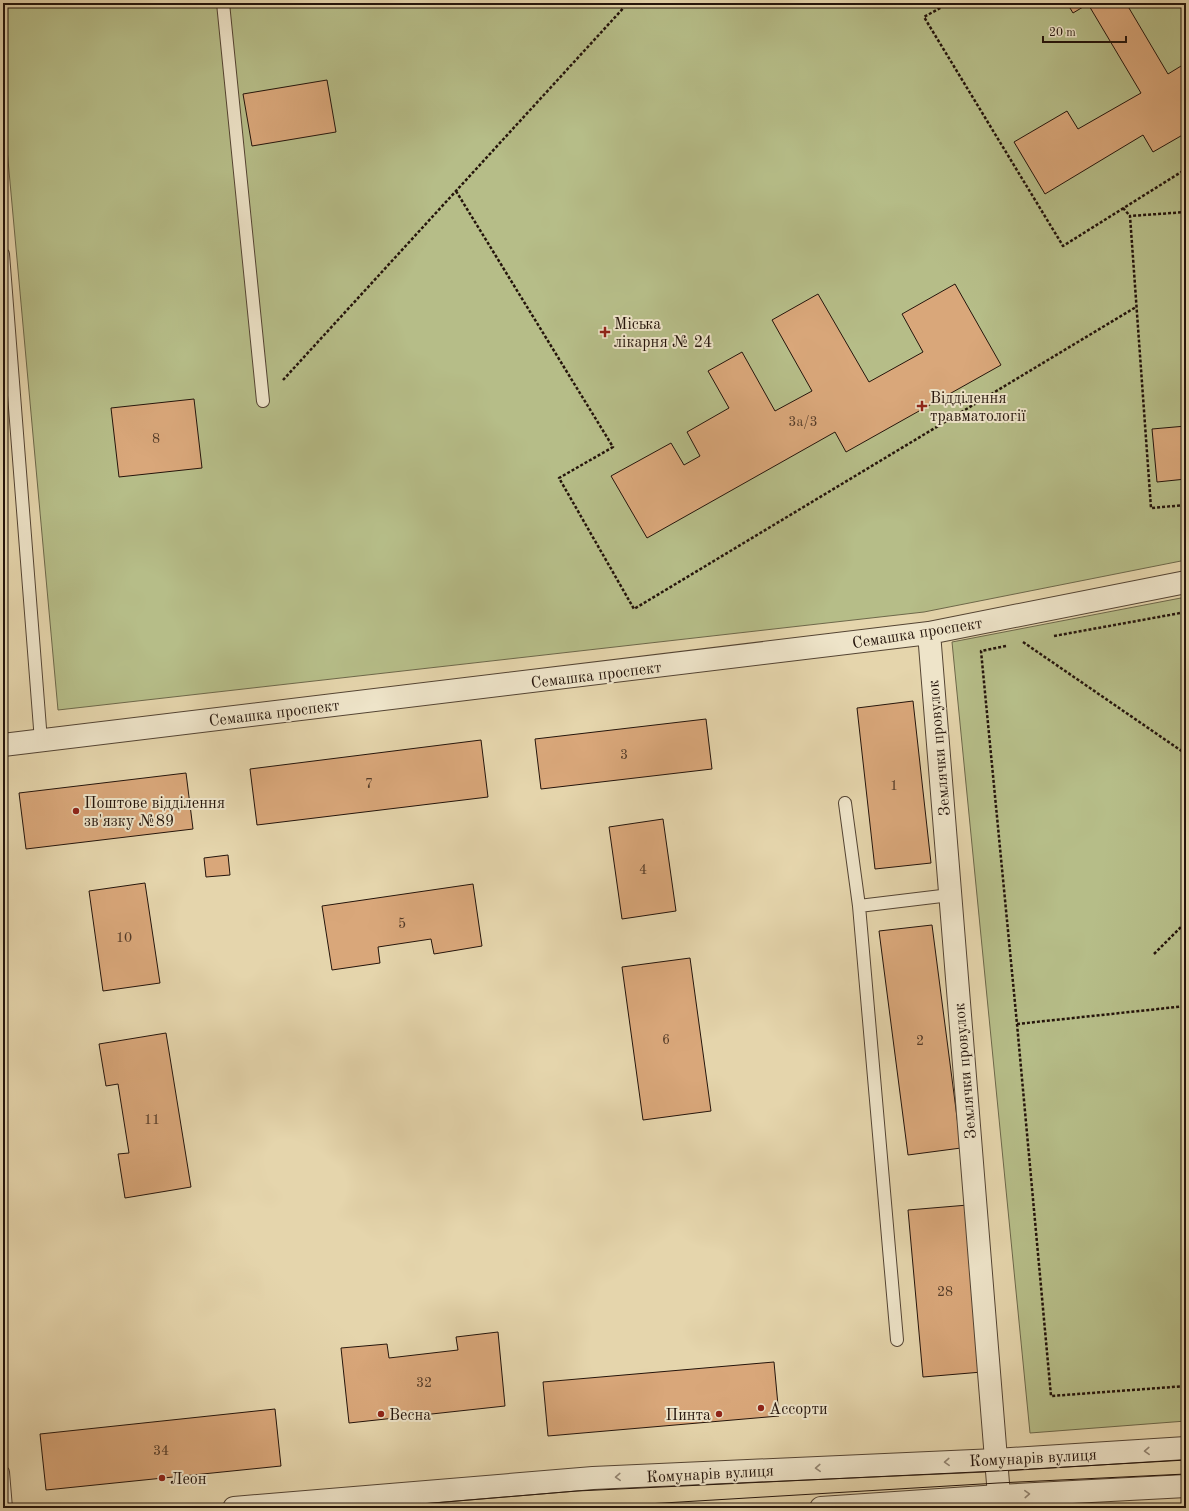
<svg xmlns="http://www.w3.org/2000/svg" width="1189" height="1511" font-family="'Old Standard TT',serif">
<rect width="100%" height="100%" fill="#e5d5ac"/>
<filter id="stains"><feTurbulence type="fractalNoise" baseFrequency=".005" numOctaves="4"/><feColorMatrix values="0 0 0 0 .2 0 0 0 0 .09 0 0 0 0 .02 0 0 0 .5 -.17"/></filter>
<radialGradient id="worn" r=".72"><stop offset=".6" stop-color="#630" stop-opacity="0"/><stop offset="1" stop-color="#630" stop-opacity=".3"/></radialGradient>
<!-- green -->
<path fill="#b6bd88" stroke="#6d684a" d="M3,3H1186V560L924,612L58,710L3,105Z
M1186,597V1421L1030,1433L952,642Z"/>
<!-- building -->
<path fill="#d9a77a" stroke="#24140b" d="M1067,3H1126L1168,74L1186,63V133L1153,152L1143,135L1045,194L1014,142L1067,111L1078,129L1141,93L1088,4L1073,13Z
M327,80L336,132L252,146L243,94Z
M1182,272H1186V312Z
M955,284L1001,365L846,452L835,432L647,538L611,476L671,443L684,465L700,456L687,432L729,408L708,371L742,352L775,411L812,391L772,320L818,294L869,382L923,352L902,314Z
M194,399L202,468L119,477L111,408Z
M1186,426V479L1157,482L1152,429Z
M913,701L931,863L875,869L857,708Z
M706,719L712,769L541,789L535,739Z
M481,740L488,797L257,825L250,769Z
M186,773L193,829L26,849L19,793Z
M663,819L676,911L622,919L609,827Z
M228,855L230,875L206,877L204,858Z
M145,883L160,983L103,991L89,891Z
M473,884L482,946L434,954L431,939L378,947L380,963L332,970L322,906Z
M932,925L961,1148L908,1155L879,931Z
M690,958L711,1111L643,1120L622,967Z
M166,1033L191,1187L125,1198L118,1154L129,1153L118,1084L106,1086L99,1044Z
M968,1205L982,1372L923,1377L908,1210Z
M498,1332L505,1406L349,1423L341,1348L387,1344L389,1358L458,1350L456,1337Z
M774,1362L779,1416L548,1436L543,1382Z
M275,1409L281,1466L46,1490L40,1434Z"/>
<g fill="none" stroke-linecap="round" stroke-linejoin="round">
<!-- service casing -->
<g stroke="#544433" stroke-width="14">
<path id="service" d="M223,3L263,401
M3,254L41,741
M845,803L859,906L950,895
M859,906L897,1340
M3,1472L6,1508"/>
</g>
<!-- minor casing -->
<g stroke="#544433" stroke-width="24">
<path id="minor" d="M929,633L1000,1508
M3,745L929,633L1186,582"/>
</g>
<!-- tertiary casing -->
<g stroke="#544433" stroke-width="24">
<path id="tertiary" d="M234,1508L593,1478L996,1460L1186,1448
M821,1508L999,1496L1186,1486"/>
</g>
<!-- path -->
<path stroke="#24140b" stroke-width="2.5" stroke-dasharray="3 2" stroke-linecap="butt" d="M949,3L924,17L1063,246L1186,169
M456,191L613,447L559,478L634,609L1136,307
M1123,208L1130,216
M1186,212L1130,216L1151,508L1186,505
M283,380L628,3
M1054,636L1186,612
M1023,642L1186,754
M1006,646L981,651L1017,1024L1051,1396L1186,1386
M1154,954L1186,922
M1017,1024L1186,1006"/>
<!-- service -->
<use href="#service" stroke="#eee4c9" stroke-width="12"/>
<!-- minor -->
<use href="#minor" stroke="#eee4c9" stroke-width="22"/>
<!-- tertiary -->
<use href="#tertiary" stroke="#eee4c9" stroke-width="22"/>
<!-- tram -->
<path stroke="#24140b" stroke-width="1" d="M374,1508L577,1491L997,1471L1186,1460
M580,1508L998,1483L1186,1474"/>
</g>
<!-- one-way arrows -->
<defs><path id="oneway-chevron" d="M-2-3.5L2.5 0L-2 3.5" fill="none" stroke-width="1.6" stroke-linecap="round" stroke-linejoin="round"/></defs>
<g stroke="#938674">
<use href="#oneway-chevron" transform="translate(1147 1451) rotate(177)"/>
<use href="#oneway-chevron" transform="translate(947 1462) rotate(177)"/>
<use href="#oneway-chevron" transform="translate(818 1468) rotate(177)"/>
<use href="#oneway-chevron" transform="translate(618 1477) rotate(177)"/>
<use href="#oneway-chevron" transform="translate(1027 1494) rotate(-3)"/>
</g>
<!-- markers -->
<g fill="#8f2418" stroke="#eee4c9" stroke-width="1.5">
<path d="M603 326h4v4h4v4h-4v4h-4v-4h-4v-4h4z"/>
<path d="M920 400h4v4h4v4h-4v4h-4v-4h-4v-4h4z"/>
<circle cx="76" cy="811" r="4"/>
<circle cx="761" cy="1408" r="4"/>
<circle cx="381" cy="1414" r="4"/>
<circle cx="719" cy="1414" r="4"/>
<circle cx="162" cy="1478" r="4"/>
</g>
<g text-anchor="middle" stroke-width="4" stroke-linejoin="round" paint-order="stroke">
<!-- number labels -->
<g font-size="14" fill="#513927">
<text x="803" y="426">3а/3</text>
<text x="156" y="443">8</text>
<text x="624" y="759">3</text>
<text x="369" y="788">7</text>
<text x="894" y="790">1</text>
<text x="643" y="874">4</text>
<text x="402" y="928">5</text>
<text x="124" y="942">10</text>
<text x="666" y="1044">6</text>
<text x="920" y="1045">2</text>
<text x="152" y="1124">11</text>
<text x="945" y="1296">28</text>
<text x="424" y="1387">32</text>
<text x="161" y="1455">34</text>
</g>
<!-- poi labels -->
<g font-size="16" fill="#24140b" stroke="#eee4c9" text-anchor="start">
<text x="614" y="329">Міська<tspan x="614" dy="18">лікарня № 24</tspan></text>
<text x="930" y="403">Відділення<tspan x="930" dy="18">травматології</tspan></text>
<text x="84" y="808">Поштове відділення<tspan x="84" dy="18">зв'язку №89</tspan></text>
<text x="769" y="1414">Ассорти</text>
<text x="389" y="1420">Весна</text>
<text x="711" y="1420" text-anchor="end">Пинта</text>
<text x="170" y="1484">Леон</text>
</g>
<!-- street labels -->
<g font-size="16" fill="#24140b" stroke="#eee4c9">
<text transform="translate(917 632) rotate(-9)" y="6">Семашка проспект</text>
<text transform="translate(596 674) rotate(-7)" y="6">Семашка проспект</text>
<text transform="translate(274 712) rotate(-7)" y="6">Семашка проспект</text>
<text transform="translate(938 748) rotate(-95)" y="6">Землячки провулок</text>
<text transform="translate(964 1071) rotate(-95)" y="6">Землячки провулок</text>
<text transform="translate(1033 1457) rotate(-3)" y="6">Комунарів вулиця</text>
<text transform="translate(710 1473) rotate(-3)" y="6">Комунарів вулиця</text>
</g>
</g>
<!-- margin -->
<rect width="1189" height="1511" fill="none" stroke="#e5d5ac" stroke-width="16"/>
<rect x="4" y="4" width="1181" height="1503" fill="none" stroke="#24140b" stroke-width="2"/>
<rect x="8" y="8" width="1173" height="1495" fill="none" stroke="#24140b"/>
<!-- scale -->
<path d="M1043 36v6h83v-6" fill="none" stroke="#24140b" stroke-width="2"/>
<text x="1049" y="36" font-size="12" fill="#24140b" stroke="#eee4c9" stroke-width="3" paint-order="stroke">20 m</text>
<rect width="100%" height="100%" filter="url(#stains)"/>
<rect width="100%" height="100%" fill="url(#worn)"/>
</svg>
